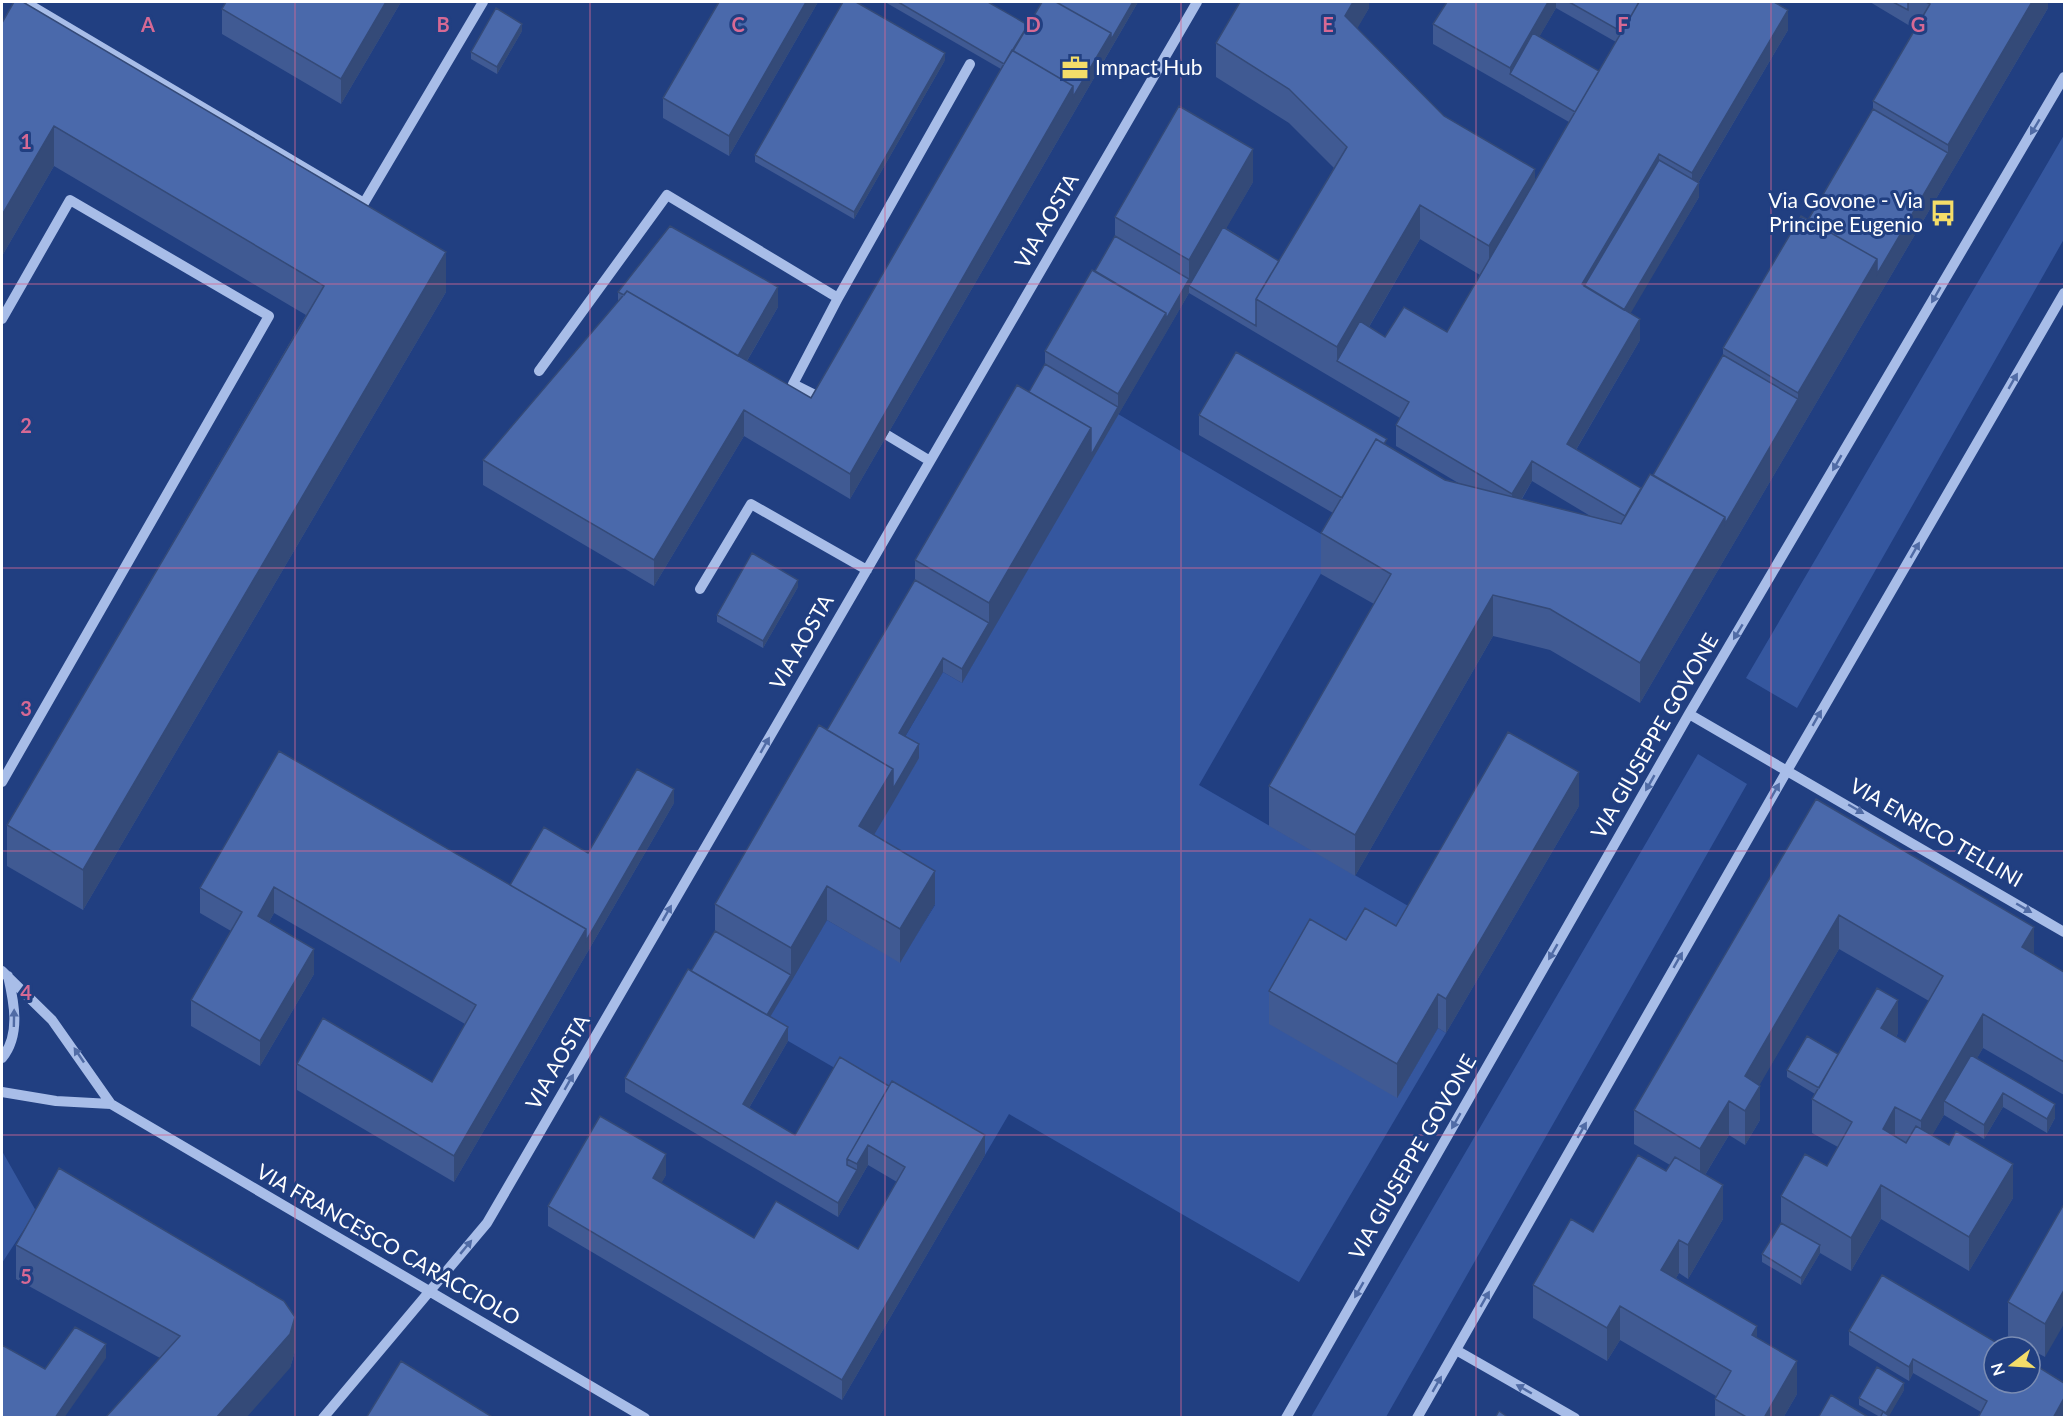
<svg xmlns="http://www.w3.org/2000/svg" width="2066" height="1419" font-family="Lato,sans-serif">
<rect width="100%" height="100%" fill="#213f81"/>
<!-- green -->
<path fill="#35579f" d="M2064,135V239L1797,708L1746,678Z
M1118,414L1338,544L1199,785L1422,914L1397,1098L1438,1028L1446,1033L1299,1282L1009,1114L985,1155L764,1027L827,920L900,962L935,905L859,860L899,747L943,672L962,683Z
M1698,754L1747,784L1386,1417H1311Z
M2,1151L36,1211L2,1263Z"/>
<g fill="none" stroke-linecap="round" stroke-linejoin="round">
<!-- minor -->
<path stroke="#a8bde8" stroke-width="10" d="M25,2L364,203L483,2
M838,298L970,64
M2,319L70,200L269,316L2,782
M539,371L667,195L838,298L793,384L825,400
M887,435L930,461
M700,589L751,504L867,570
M1689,714L2064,932
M2,971L52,1020L111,1104L645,1418
M2,1058C21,1035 14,1002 8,976
M2,1092L56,1101L111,1104
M1456,1350L1575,1418
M323,1418L487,1223L1197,2
M1286,1418L1689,714L2064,77
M1417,1418L1788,769L2064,293"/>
</g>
<!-- wall -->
<path fill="#405a93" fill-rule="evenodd" d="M401,2L341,104L222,34V9Z
M818,2L729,156L663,118V98Z
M885,2H988L1028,25L1042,2H1138L850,499L744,436L654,586L483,485V460L618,302V292L778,307L747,361L811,398L1001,69Z
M1369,2V8L1357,28L1444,116L1535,181L1569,122L1433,44V24L1447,2H1774L1788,30L1698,183L1699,197L1630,313L1640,340L1576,450L1641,488L1653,475L1723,355V348L1808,220L1873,109V101L1915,29L1870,2H2048V8L1640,703L1550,650L1493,636L1355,876L1269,826V786L1374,604L1321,574V533L1333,513L1199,435V415L1387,446L1445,480L1460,484L1396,446V425L1400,418L1189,293L962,683L943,672L905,736L919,758L874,835L935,904L900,963L827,920L770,1017L788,1041L749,1108L795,1135L985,1155L842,1400L548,1226V1206L666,1175L661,1183L754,1238L858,1249L897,1182L868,1165L838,1217L625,1092V1078L691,971L715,931V904L827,730L915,580V560L1029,392L1045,364V351L1095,271L1115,236V217L1253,182L1226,228L1279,261L1334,168L1289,123L1216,77V43ZM1556,8L1616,42L1599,71L1539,37ZM1420,239L1480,275L1447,332L1385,337L1369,327ZM1532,481L1592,517L1522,499Z
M2,23L446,292L83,910L7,866V825L306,315L54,166L2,256Z
M522,31L497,74L471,59V52Z
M945,60L854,219L755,162V155Z
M798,587L763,648L717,622V615Z
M1816,799L2034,954L2064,972V1095L1983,1048L1977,1058L2055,1118L2047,1133L2003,1107L1984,1139L1944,1115L1932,1135L2013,1198L1969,1271L1881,1219L1851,1271L1820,1253L1801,1285L1762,1262V1254L1781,1223V1196L1827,1166L1838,1147L1812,1133V1099L1815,1094L1787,1077V1070L1838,1054L1898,1033L1896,1037L1905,1042L1929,1001L1839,949L1759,1085L1760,1120L1745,1145L1729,1135L1705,1175L1723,1219L1688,1279L1679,1273L1676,1278L1757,1338L1797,1394L1783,1418H1715V1399L1716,1396L1620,1340L1607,1361L1533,1318V1285L1593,1232L1666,1171L1670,1165L1634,1144V1110Z
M674,803L454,1182L297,1090V1064L432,1082L465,1024L274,913L269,922L314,974L260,1066L191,1026V1000L231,931L200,913V888L510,885L588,853Z
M1579,806L1446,1033L1438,1028L1397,1098L1269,1024V991L1346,940L1396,926Z
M2064,1204L2045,1357L2030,1349V1347H2027L2008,1336V1302Z
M16,1245L295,1351L290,1368L160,1358L16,1279Z
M1849,1331L2064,1413L2062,1418H1977L1981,1412L1913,1373L1909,1381L1849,1345Z
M1904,1390L1889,1415L1880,1417L1859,1405V1398Z"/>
<!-- shaded-wall -->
<path fill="#344a78" d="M386,2H401L341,104V79Z
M806,2H818L729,156V136Z
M1133,2H1138L850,499V474L1073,86Z
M1353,2H1369V8L1345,50V16Z
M1548,2H1556V8L1516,77L1510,74V68Z
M2032,2H2048V8L1640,703V663L1725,517L1798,399V393L1877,259L1948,153V145Z
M1788,10V30L1692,193V173Z
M522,24V31L497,74V67Z
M945,53V60L854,219V212Z
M54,126V166L2,256V215Z
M1253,149V182L1192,288L1189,286V293L1166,333V319L1189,279V260Z
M1659,154V174L1588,294L1582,284Z
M1535,169V203L1489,280V246Z
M1699,183V197L1622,328V314Z
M1420,205V239L1346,366L1337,361V347Z
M446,252V292L83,910V870Z
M778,287V307L737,378V358Z
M1166,313V333L962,683V669L989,623V603L1091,428L1118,407V394Z
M1640,319V340L1567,465V444Z
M744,410V436L654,586V560Z
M1532,461V481L1512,515V494Z
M798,580V587L763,648V641Z
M1493,595V636L1355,876V835Z
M943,658V672L899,747V733Z
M919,744V758L893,803V789Z
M893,769V803L859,860V826Z
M1579,772V806L1446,1033V999Z
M674,789V803L454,1182V1156L586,929Z
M935,871V904L900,963V929Z
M827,886V920L791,982V948Z
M274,887V913L258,941V916Z
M1839,915V949L1745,1110V1076Z
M2034,927V960L2022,947Z
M314,949V974L260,1066V1041Z
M791,975V982L764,1027V1020Z
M1438,994V1028L1397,1098V1064Z
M1898,1000V1033L1881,1062V1028Z
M1983,1014V1048L1950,1105L1944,1101V1115L1921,1155V1121Z
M788,1027V1041L743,1118V1104Z
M1760,1086V1120L1745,1145V1111Z
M2003,1093V1107L1984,1139V1125Z
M1729,1101V1135L1700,1183V1149Z
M2055,1104V1118L2047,1133V1119Z
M1895,1107V1141L1883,1129Z
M985,1135V1155L842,1400V1380Z
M868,1145V1165L838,1217V1203L857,1170V1164Z
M666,1154V1175L653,1198V1178Z
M2013,1164V1198L1969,1271V1237Z
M1723,1185V1219L1688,1279V1245Z
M1881,1185V1219L1851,1271V1238Z
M1679,1240V1273L1661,1303V1270Z
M1820,1245V1253L1801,1285V1278Z
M2064,1290V1324L2045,1357V1324Z
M1620,1306V1340L1607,1361V1328Z
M295,1317V1351L290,1368L246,1418H216Z
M1757,1326V1360L1752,1335Z
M106,1344V1358L64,1418H55Z
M1913,1359V1373L1909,1381V1367Z
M1797,1361V1394L1783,1418H1764Z
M1904,1383V1390L1888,1418L1886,1413Z
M2064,1398V1413L2062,1418H2053Z"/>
<!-- building -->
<path fill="#4a69ab" stroke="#344a78" stroke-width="1.5" d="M14,2H23L446,252L83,870L7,825L324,286L54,126L2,215V23Z
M226,2H386L341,79L222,9Z
M719,2H806L729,136L663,98Z
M843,2H856L945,53L854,212L755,155Z
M898,2H988L1028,25L1004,64Z
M1042,2H1056L1111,33L1073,97V86L1013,51Z
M1056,2H1133L1111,40V33Z
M1240,2H1353L1345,16L1444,116L1535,169L1489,246L1420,205L1337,347L1256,299L1347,147L1289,89L1216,43Z
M1447,2H1548L1510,68L1433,24Z
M1569,2H1639L1622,32Z
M1639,2H1774L1788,10L1692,173L1659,154L1582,284L1640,319L1567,444L1641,488L1625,516L1532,461L1512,494L1396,425L1409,402L1337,361L1360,321L1385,337L1404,307L1447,332Z
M1893,2H1908V10Z
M1926,2H2032L1948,145L1873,101L1930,4Z
M496,8L522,24L497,67L471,52Z
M1533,33L1599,71L1575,112L1510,74Z
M1012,50L1073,86L850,474L744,410L654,560L483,460L627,291L811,398Z
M1179,106L1253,149L1189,260L1115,217Z
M1873,109L1948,153L1877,274V259L1808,220Z
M1659,160L1699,183L1624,310L1584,286Z
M1801,216L1877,259L1798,393L1723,348Z
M670,226L778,287L738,356L627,291L624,295L618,292Z
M1223,227L1279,261L1256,299V326L1189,286Z
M1115,236L1189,279L1166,319V313L1095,271Z
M1092,270L1166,313L1118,394L1045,351Z
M1236,352L1387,439L1384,444L1376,439L1342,498L1199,415Z
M1723,355L1798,399L1725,524V517L1653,475Z
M1045,364L1118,407L1091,455V428L1029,392Z
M1017,385L1091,428L989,603L915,560Z
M1376,439L1445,480L1621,524L1650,474L1725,517L1640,663L1550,609L1493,595L1355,835L1269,786L1391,574L1321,533Z
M752,553L798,580L763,641L717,615Z
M915,580L989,623L962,669L943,658L899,733L919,744L893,789V769L827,730Z
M819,725L893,769L859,826L935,871L900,929L827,886L791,948L715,904Z
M1508,732L1579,772L1446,999L1438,994L1397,1064L1269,991L1310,919L1346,940L1365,908L1396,926Z
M279,751L586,929L454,1156L297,1064L323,1018L432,1082L476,1005L274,887L258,916L314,949L260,1041L191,1000L242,912L200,888Z
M637,769L674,789L586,941V929L510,885L544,827L588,853Z
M1816,799L2034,927L2022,947L2064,972V1062L1983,1014L1921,1121L1895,1107L1883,1129L1906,1143L1916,1126L1949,1145L1956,1131L2013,1164L1969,1237L1881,1185L1851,1238L1781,1196L1805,1154L1827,1166L1852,1122L1812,1099L1877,988L1898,1000L1881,1028L1905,1042L1943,976L1839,915L1745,1076L1760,1086L1745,1111L1729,1101L1700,1149L1634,1110Z
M715,931L791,975L767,1015L691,971Z
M688,969L788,1027L743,1104L795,1135L840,1057L889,1086L847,1159V1165L857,1170L838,1203L625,1078Z
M1807,1036L1838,1054L1819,1088L1787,1070Z
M1971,1055L2055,1104L2047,1119L2003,1093L1984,1125L1944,1101Z
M892,1081L985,1135L842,1380L548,1206L600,1116L666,1154L653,1178L754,1238L776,1201L858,1249L905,1167L868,1145L857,1164L847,1159Z
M1638,1155L1666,1171L1675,1157L1723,1185L1688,1245L1679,1240L1661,1270L1757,1326L1752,1335L1797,1361L1764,1418H1748L1715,1399L1731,1371L1620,1306L1607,1328L1533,1285L1571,1219L1593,1232Z
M59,1168L284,1301L295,1317L290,1334L216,1418H105L180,1336L16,1245Z
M2064,1204V1290L2045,1324L2008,1302Z
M1781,1223L1820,1245L1801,1278L1762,1254Z
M1882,1275L2004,1347H1994V1383H2030V1362L2064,1383V1398L2053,1418H1978L1987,1401L1913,1359L1909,1367L1849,1331Z
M75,1327L106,1344L55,1418H2V1345L45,1369Z
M401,1361L494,1418H366Z
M1877,1367L1904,1383L1886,1413L1859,1398Z
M1831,1395L1870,1418H1818Z
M1499,1411L1509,1418H1495Z
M1883,1412L1892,1418H1880Z"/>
<!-- one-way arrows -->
<defs><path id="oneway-solid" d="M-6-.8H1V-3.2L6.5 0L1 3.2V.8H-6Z" transform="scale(1.5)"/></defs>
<g fill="#506ba5">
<use href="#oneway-solid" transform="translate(2035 127) rotate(121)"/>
<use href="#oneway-solid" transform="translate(1936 295) rotate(120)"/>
<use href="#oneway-solid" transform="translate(2013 381) rotate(-60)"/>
<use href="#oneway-solid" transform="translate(1837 463) rotate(120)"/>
<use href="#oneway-solid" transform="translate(1915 550) rotate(-60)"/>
<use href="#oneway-solid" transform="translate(1738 632) rotate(121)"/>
<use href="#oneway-solid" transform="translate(1817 718) rotate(-60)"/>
<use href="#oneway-solid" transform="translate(765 745) rotate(-60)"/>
<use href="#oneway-solid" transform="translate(1650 783) rotate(120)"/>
<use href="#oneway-solid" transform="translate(1775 791) rotate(-60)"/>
<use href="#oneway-solid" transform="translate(1856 809) rotate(30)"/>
<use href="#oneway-solid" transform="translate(2024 908) rotate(30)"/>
<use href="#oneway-solid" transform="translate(667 913) rotate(-60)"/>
<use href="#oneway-solid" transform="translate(1553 952) rotate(120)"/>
<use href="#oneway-solid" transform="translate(1678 960) rotate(-60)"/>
<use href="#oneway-solid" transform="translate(14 1018) rotate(-89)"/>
<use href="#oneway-solid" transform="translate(79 1055) rotate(-124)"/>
<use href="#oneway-solid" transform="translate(569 1082) rotate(-60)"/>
<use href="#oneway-solid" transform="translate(1456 1121) rotate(120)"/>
<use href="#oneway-solid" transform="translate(1582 1130) rotate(-60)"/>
<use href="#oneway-solid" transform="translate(466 1247) rotate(-50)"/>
<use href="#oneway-solid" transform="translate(1359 1290) rotate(120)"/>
<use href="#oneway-solid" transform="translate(1485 1299) rotate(-60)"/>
<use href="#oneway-solid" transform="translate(1437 1384) rotate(-60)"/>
<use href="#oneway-solid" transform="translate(1524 1389) rotate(-150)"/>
</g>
<!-- grid -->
<path fill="none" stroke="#d76994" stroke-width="1.5" stroke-opacity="0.55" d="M295,2V1418M590,2V1418M885,2V1418M1181,2V1418M1476,2V1418M1771,2V1418M2,284H2064M2,568H2064M2,851H2064M2,1135H2064"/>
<!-- icons -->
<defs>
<g id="office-bare" transform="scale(2.07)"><path d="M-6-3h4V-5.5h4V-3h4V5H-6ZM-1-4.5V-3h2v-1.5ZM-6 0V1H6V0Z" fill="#f4dd69" stroke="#213f81" stroke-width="2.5" paint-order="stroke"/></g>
<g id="bus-bare" transform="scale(2.07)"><path d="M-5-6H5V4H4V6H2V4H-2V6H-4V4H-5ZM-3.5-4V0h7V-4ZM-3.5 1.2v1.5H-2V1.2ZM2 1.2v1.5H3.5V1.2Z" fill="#f4dd69" stroke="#213f81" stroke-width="2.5" paint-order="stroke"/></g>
</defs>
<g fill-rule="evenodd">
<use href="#office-bare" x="1075" y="68"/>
<use href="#bus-bare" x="1943" y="213"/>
</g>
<g text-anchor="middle" stroke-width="6" stroke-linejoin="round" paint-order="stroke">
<!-- poi labels -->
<g font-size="21" fill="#fff" stroke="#213f81" text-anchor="start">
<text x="1095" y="75">Impact Hub</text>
<text x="1923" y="208" text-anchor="end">Via Govone - Via<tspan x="1923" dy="24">Principe Eugenio</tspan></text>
</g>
<!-- street labels -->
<g font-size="21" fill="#fff" stroke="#213f81">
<text transform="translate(1047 221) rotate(-60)" y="7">VIA AOSTA</text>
<text transform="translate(802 642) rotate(-60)" y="7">VIA AOSTA</text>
<text transform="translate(1655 736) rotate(-60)" y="7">VIA GIUSEPPE GOVONE</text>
<text transform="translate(1936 833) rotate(30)" y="7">VIA ENRICO TELLINI</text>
<text transform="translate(558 1062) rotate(-60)" y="7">VIA AOSTA</text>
<text transform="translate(1413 1157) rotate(-60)" y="7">VIA GIUSEPPE GOVONE</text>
<text transform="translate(388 1245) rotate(30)" y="7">VIA FRANCESCO CARACCIOLO</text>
</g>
</g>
<g font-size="20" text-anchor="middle" font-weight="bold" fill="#d76994" stroke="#213f81" stroke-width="6" stroke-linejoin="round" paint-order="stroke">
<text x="148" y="32">A</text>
<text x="443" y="32">B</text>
<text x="738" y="32">C</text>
<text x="1033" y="32">D</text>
<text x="1328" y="32">E</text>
<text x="1623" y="32">F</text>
<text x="1918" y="32">G</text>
<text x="26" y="149">1</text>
<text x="26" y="433">2</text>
<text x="26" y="716">3</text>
<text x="26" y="1000">4</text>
<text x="26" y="1284">5</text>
</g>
<!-- border -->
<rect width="2066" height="1419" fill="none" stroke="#ffffff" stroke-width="6"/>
<!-- north arrow -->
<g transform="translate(2012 1365) rotate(253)"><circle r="28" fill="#213f81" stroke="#7a8cb3" stroke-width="1.5"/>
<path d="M0-4.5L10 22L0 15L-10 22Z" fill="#f4dd69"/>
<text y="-9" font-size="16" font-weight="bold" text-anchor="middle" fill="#ffffff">N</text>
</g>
</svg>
